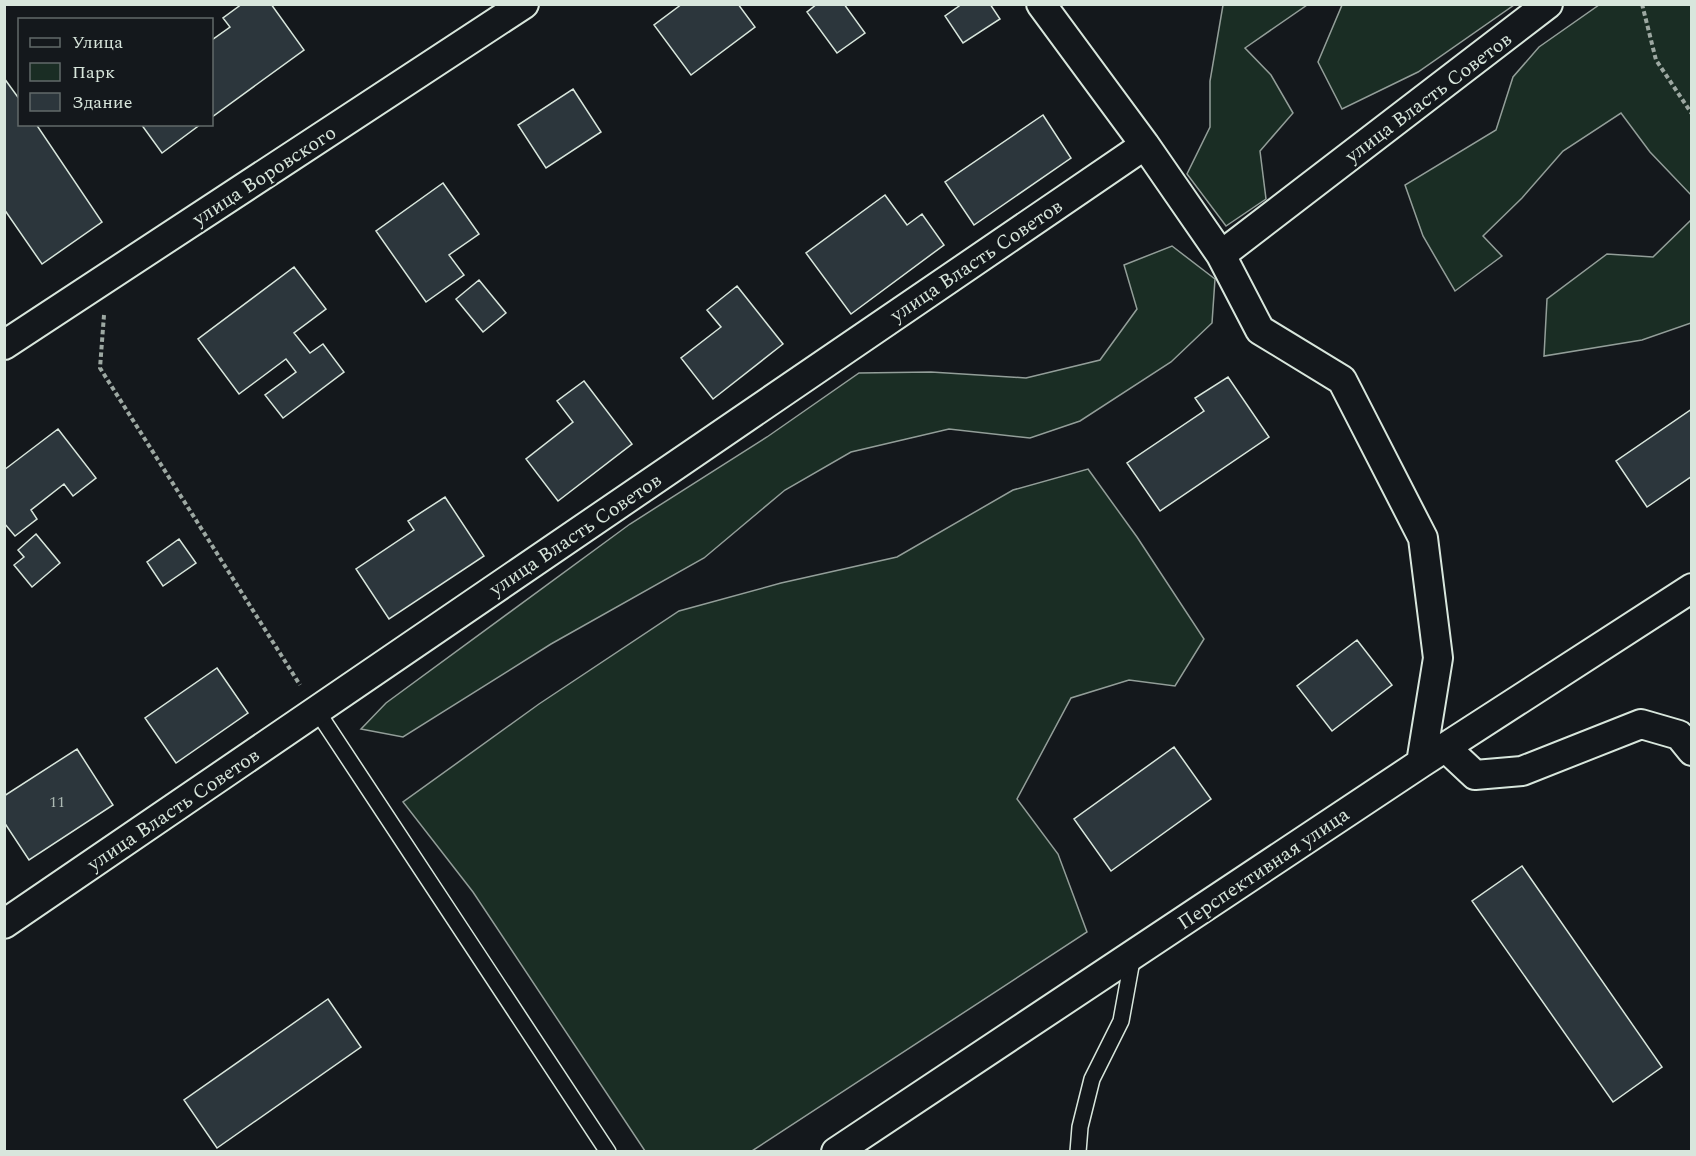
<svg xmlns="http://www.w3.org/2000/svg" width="1696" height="1156" font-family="Spectral,serif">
<rect width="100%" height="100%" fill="#14181c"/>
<!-- green -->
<path fill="#1a2d24" stroke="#939e99" stroke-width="1.5" d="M1223,5H1307L1245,48L1271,75L1293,113L1260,151L1266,199L1226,226L1187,174L1210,127V81Z
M1342,5V4L1514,5L1418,72L1342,109L1318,62Z
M1599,5H1691V195L1650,152L1621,113L1563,151L1522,198L1483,236L1502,256L1455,291L1423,236L1405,185L1496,130L1513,77L1539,47Z
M1691,220V323L1642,340L1544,356L1547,299L1607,254L1653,257Z
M1172,246L1215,279L1212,323L1171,362L1080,421L1030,438L949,429L851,452L785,490L704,558L551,644L403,737L361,729L386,703L630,524L767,437L859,373L931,372L1026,378L1100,360L1137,309L1124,265Z
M1088,469L1137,537L1204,639L1175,686L1129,680L1071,698L1017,799L1058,854L1087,932L752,1151H645L473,892L403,802L539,704L679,611L781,583L897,557L1013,490Z"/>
<!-- building -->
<path fill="#2c363c" stroke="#d8e6dc" stroke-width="1.5" d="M242,4H271L304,50L212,117V40L230,27L223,18Z
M682,4H738L755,27L691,75L654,25Z
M817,4H844L865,33L837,53L807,12Z
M962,4H990L1000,19L963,43L945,16Z
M4,78L20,100V124H36L102,222L42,264L4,209Z
M573,89L601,132L546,168L518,125Z
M1043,115L1071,158L974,225L945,182Z
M141,124H201L162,153Z
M443,183L479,234L449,255L464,275L426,302L376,231Z
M885,195L907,225L922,214L944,245L851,314L806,253Z
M294,267L326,309L294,333L310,353L323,344L344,372L283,418L265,395L296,372L286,359L239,394L198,339Z
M479,280L506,313L483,332L456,299Z
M737,286L783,344L713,399L681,358L721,327L707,310Z
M1228,377L1269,437L1160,511L1127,463L1204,411L1195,398Z
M584,381L632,444L558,501L526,459L573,422L557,401Z
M1692,409V476L1647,507L1616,461Z
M58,429L96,478L73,496L64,484L31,510L37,519L15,536L4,523V470Z
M445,497L484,556L389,619L356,569L414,530L408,521Z
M36,534L60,563L32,587L14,565L24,557L18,550Z
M179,539L196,563L163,586L147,562Z
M1357,640L1392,685L1332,731L1297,686Z
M217,668L248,713L176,763L145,718Z
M1174,747L1211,799L1111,871L1074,819Z
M77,749L113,805L29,860L4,822V796Z
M1522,866L1662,1067L1613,1102L1472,901Z
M328,999L361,1047L217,1148L184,1100Z"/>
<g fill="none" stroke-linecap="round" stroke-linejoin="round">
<!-- service casing -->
<g stroke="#d8e6dc" stroke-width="18">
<path id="service" d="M317,711L608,1152
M1078,1152L1080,1127L1092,1079L1121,1021L1133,955"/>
</g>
<!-- minor casing -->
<g stroke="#d8e6dc" stroke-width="32">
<path id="minor" d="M1041,4L1145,145L1221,255L1260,330L1342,380L1423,538L1438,658L1421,763
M1221,255L1548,4
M4,345L524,4
M1445,747L1475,775L1522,771L1641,724L1679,735L1692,751
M4,924L1145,145
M836,1152L1421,763L1692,588"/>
</g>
<!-- path -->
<path stroke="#9da8a2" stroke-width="4" stroke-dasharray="4.5 3" stroke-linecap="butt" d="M1642,4L1656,60L1692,114
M104,315L100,368L300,685"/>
<!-- service -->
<use href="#service" stroke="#14181c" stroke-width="15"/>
<!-- minor -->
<use href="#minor" stroke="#14181c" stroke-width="28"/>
</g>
<g text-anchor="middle" stroke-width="4.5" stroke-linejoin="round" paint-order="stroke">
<!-- number labels -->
<g font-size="16" fill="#adbab4">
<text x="57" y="807">11</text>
</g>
<!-- street labels -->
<g font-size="20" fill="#d8e6dc" stroke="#14181c">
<text transform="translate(1428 97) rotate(-37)" y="7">улица Власть Советов</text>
<text transform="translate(264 175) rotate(-33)" y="7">улица Воровского</text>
<text transform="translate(976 260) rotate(-34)" y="7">улица Власть Советов</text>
<text transform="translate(575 534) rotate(-34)" y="7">улица Власть Советов</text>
<text transform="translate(173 809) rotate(-34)" y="7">улица Власть Советов</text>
<text transform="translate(1263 868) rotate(-34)" y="7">Перспективная улица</text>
</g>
</g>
<!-- border -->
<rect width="1696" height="1156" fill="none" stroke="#d8e6dc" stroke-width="12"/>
<!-- legend -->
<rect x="18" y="18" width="195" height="108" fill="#14181c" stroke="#626a69" stroke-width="1.5"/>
<rect x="30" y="38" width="30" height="9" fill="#14181c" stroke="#626a69" stroke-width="1.5"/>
<text x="72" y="48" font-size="18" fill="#d8e6dc">Улица</text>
<rect x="30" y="63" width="30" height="18" fill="#1a2d24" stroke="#626a69" stroke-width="1.5"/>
<text x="72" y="78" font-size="18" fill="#d8e6dc">Парк</text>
<rect x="30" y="93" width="30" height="18" fill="#2c363c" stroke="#626a69" stroke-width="1.5"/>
<text x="72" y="108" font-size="18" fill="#d8e6dc">Здание</text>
</svg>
